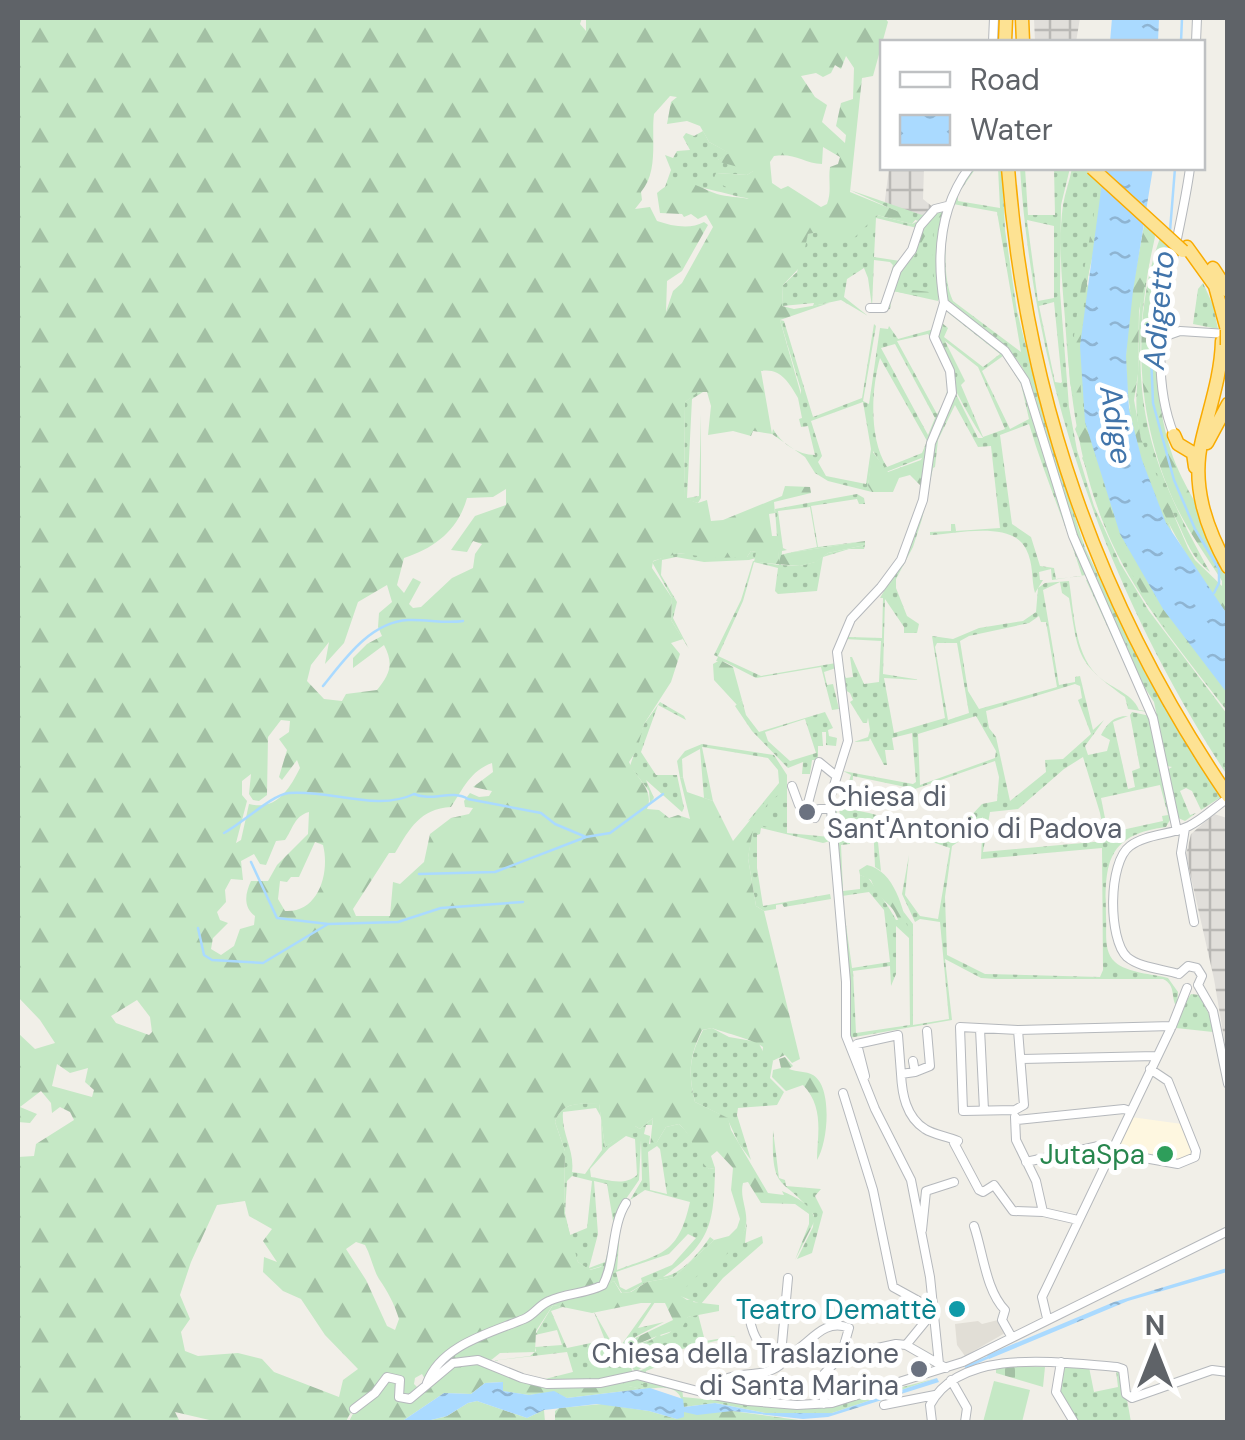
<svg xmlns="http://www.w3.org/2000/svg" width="1245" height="1440" font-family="'DM Sans',sans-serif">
<defs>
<pattern id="industrial-grid" width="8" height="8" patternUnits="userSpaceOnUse" patternTransform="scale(2.5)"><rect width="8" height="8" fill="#e0deda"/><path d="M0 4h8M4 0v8" fill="none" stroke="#b9b8b5"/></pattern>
<pattern id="grass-dots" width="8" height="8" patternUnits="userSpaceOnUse" patternTransform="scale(2.5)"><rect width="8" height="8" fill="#c5e8c5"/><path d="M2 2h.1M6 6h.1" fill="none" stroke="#a3c0a4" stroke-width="1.8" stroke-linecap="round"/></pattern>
<pattern id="forest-firs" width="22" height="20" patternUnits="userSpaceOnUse" patternTransform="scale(2.5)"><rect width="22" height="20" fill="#c5e8c5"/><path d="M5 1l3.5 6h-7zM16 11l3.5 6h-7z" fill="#a3c0a4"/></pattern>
<pattern id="cemetery-stones" width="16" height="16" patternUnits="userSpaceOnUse" patternTransform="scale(2.5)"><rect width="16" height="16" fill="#c5e8c5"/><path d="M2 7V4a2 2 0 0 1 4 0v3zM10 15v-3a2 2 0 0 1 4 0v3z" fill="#a3c0a4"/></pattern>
<pattern id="water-ripples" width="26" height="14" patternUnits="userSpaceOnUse" patternTransform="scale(2.5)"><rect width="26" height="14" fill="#aadaff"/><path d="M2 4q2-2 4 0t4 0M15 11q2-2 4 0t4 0" fill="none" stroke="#8eb4d2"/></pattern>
</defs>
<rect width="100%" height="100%" fill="#f1efe8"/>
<!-- commercial -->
<path fill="#fef7e0" d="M1131,1117L1182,1124L1192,1155L1178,1161L1134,1153L1119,1146Z"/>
<!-- industrial -->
<path fill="url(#industrial-grid)" d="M1034,18H1080L1076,42H1035Z
M889,168H924L923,199L934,208L922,221L884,208Z
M1214,814L1227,818V1056L1214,979L1186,855L1191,834Z"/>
<!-- education -->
<path fill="#e1ded6" d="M998,1320L1005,1333L965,1356L957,1345L955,1324L978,1321L982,1324Z"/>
<!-- grass -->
<path fill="url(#grass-dots)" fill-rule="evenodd" d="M703,131L709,142L730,153L718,160L755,170L747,175L716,173L753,199C728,196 686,179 665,187L671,170L665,155L673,158L677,151L690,150L683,137L686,133L694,136Z
M972,168H976L958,194V201L1000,208L998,168H1002L1005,230L1017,311L1046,427L1085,548L1145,673L1221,797L1201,810L1192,791L1186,788L1180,791L1190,815L1196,813L1185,821L1176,817L1167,770L1172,767L1167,766L1154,702L1129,663L1086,564L1023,369C1008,342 975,329 953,307C942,297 943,284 944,271C944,231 947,200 972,168ZM953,204L997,212L1021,352L953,301C941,274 945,232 953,204Z
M1020,168H1025L1028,215H1055L1054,168H1070L1061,205L1060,291L1069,407L1077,450L1094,506L1120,563L1149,611L1227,714V775C1108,593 1034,385 1020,168ZM1027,220L1054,226V298L1038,301ZM1054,302L1062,382L1061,383L1055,382L1039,306Z
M1072,168H1087L1102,182L1087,284L1227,693V711C1186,657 1140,604 1111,541C1079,470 1070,397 1065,319C1062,282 1058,241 1063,205C1065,192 1070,180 1072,168Z
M850,190L922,215L932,211L917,228L876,218L874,257L900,261L883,307L893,265L890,262L874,260L872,307L868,278L864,268L847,279L844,297L868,316L841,300L813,306L814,303L782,306L783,285L797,272L808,234L827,229C848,254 859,229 877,215L912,224L918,221Z
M938,211V301L893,291L902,267Z
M1150,259C1127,393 1145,456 1210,572C1191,557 1187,542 1177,521C1163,495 1147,463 1140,435C1135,413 1136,396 1138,374C1140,335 1136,297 1150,259Z
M1203,283L1213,305L1218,329L1193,324L1198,289Z
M943,306L1007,355L1019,371L1086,575L1052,580L1051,569L1039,572L1040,580H1043L1035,593C1031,580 1034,564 1026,549C1012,520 956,534 930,535V532L951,531V524H955L956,531L1000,528L991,446L978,447L955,405L938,440L935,467L933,468L922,519L913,547L896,579V588L907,616L919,624L917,633H904V627L885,599L883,674L921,680L884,678L894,733L945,718L932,636L953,639L979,628L1023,621L1036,612L1038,588L1045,583L1069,581C1074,611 1074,651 1096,674C1109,688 1132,692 1139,710L1146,711L1086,580H1088L1148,712L1128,709L1125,697C1075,661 1079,656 1069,598L1062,593L1060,582L1043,590L1059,685L1075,682V677L1080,676L1093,730L1104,720L1085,746L1088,755L1107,751L1110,740L1101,735C1107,724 1113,716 1128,716L1113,722L1128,789L1135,787L1132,771L1140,768L1130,715L1132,712L1150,716L1171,818L1166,827C1105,835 1105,865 1106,917C1107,932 1103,951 1115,962C1127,973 1153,974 1168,978L1178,992L1177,1007C1170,998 1177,986 1163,979H996L981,978L945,959L952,1020L849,1038L834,804L838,815H840L839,809L842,811L844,803L842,786L848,784L851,775L843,771L913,784L916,782L912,733L892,738L894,750H885L887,765H884L870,738L869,741L854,742L868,737L870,730L868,718L867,723H863L850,702L853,700L850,693L845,690L842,670L846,678L853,677L850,657H852L864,684L879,682L881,641L845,639L849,629V637L882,638L883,598H880L907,551L933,442L956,394L978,438H983C968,415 939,364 936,337C936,328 941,315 943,306ZM946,311L1000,354L983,367L944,337L948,328L942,323ZM945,341L978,367L1005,429L983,437L961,385L965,381ZM1003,356L1021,384L1029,419L1010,429L982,371ZM1029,424C1044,475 1067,527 1082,576L1056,579L1054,568L1040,566L1031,537L1012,524L1000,435ZM1039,616L1041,622H1046L1057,687L979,709L968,691L960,641L969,636L1029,623ZM937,643H957L969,713L948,720L935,647ZM1075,684L1080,686L1082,698L1078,700L1091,734L1063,759L1045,760L1046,772L1010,801L996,737L989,728L986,711ZM976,716L996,751L995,758L920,785L918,734ZM1083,757L1100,813L1105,841L983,852L990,812L1018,809L1064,769ZM995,761L999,777L997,801L982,804L953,835C928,838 883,812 851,810L853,776L915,789ZM1160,785L1168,815L1162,816L1163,821L1108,833L1101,798ZM983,817L981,859L1102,848L1103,970L1100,977L985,974L947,955L945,897L952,846L967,836ZM850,819L873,821L875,867L881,871L876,823L950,848L938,919L920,916L905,895L909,855L902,894L915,922L920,919L940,922L949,1019L913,1025V924L903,911L904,919L896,920C895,916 871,881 868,878L860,875V889L843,891L841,845L850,844ZM869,892L884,910L890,962L852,968L842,896ZM896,926L909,938L910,1025L856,1033L853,971L890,966L891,986L896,974Z
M780,320L784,321L813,417L862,398L874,324L876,326L863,401L869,404L880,328L888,329L889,326L898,339L934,329L952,389L924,457L886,472L873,451L868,486L872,492L828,481L815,473L805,457L772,434L773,429C781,443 798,455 815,455L808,426L801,427L799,419L802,418L798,398L801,397V390ZM928,334C945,364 958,382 937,414L897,341ZM895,344L935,418L928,435L881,348ZM880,358L927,441L922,453L887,467C869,439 871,390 880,358ZM863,402L871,449L866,484L826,476L818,462L822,456L811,421Z
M698,391L703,392L692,399L687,498L699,496L701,414V498L698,503L684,499L685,402Z
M857,494L864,498L865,504H859L857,499L811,506L818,547L865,541L788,553L817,547L810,507L778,511L783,548L787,550L782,551L781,565L800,566L815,562L828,553L865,545L864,549H849L823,557L817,591L778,594L775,591L778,568L754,562L743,601L718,656L761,676L836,663V668L824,672L827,685L833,684L839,709L832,710L821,667L756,678L725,662L716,661L718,657L714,655L741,600L753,561L779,565L775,509Z
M751,551L756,552V558L749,560L704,562L676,557L662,560L661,575L677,602L673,618L689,649L671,620L672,598L652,562L674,553L747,557Z
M742,700L746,715L759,732L825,712L833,728L828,730L829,736L837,738L836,746L826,745V732H822L823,746H818V760H812L810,774H802L803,762L788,768L752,731L735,706ZM805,719L816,753L790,761L768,741L765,732Z
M660,702L684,716L686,720L658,705L641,752L656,775H677L684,808L682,812L646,780L654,798L650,803L649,791L630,766L644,724Z
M702,744L774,755L787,775V833L830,837V841L823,843L761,828L760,834L757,835V868L763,906L830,894L831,899L784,907L782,904L776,905V909L764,911L756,906L748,858L754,818L748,821L779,783L778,770L768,758L702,747L713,801L704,798L700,749L682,759L683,777L680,778L677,761L685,751Z
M1191,994L1199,995L1211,1018L1213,1032L1176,1028L1172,1035L1184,1004Z
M712,1028L729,1037L758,1042L766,1057L773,1061L770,1078L784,1092L777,1105L738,1108L737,1115L751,1160L739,1144L727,1118L695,1102C688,1073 689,1057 703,1030Z
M599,1103L605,1147L635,1126L640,1129L653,1118L652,1125H646L644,1134L650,1136L649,1144L657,1142L666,1127L679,1124C694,1137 697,1155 709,1169L715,1168C714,1224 711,1243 663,1277C682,1274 699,1253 710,1237L714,1240L674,1277L647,1282L630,1292L622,1293L614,1281L607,1285L620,1230L617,1270C662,1253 678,1255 690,1202L645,1190L630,1200L642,1180L641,1140L639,1180L619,1209L603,1282L576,1292L602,1266L589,1270L578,1262L568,1236L564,1213L565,1151L555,1122C562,1101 580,1104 599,1103ZM596,1108L601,1117L602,1150L585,1174L572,1172C575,1150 561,1134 563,1112ZM626,1136L635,1139L637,1175C624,1187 606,1179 591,1177L590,1169L609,1148ZM657,1146L660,1149L667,1194L650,1190L648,1152ZM572,1176L592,1181L587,1228L570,1235L565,1213L567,1181ZM594,1181L607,1184L614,1227L605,1262L589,1268L598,1234ZM688,1234L696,1238L672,1265L641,1278L642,1282L626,1290L620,1287L616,1272L669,1254Z
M773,1130L779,1178L785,1180L786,1186L821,1189L815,1196L823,1212L812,1253L797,1259L813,1227L814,1215C783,1174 771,1196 773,1130Z
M747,1223L745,1243L762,1236L763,1243L723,1278L701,1304L680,1296C694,1263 737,1260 747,1223Z
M652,1302H655L638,1328L664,1322L635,1337L633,1346L669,1333L688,1317L698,1314L705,1341L736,1336L653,1356L656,1367L646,1371V1375L637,1372L646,1368L642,1361L643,1367L635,1372L624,1354C601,1366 567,1382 541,1380L573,1372L567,1352L490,1361L530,1356L536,1351L535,1347L562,1345L557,1330L535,1335L553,1305L563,1307L551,1311L567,1348L605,1340L594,1312L613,1345L622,1344Z
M1064,1364L1089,1367L1094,1392L1118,1387L1116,1370L1122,1371L1131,1422H1076L1060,1396Z
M633,1377L682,1387L683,1397L791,1408L830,1406L937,1378L832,1413H765L716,1403L683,1407C681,1384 663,1387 646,1389C636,1389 623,1384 613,1382Z"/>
<!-- forest -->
<path fill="url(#forest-firs)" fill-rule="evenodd" d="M18,18H582L580,24L586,31V18H885L888,22L873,76L862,78L850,192L916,219L912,224L877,215L850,242L829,238L827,230L808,234L801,266L783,285L782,306L794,309L829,303L780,320L802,398H798C789,383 781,368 761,371L772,434L753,431L751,436L733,431L708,435L711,406L707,392H698L685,402L684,498L698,503L707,500L711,521L723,520L782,496L785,486L810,487L811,493L774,502L775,513L769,514L772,536H778L779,562L781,555L788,553L865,541V545L828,553L816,562L800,566L754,562L756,552L751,551L747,557L711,558L679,553L653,561L652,568L672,598L671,620L683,639L671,643L680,654L671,682L644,724L637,750L629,762C636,778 655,790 647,809L659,810L669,818L678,815L690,819L680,778L683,777L687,792L713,801L733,841L787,775V788L768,803L759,818L775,827L785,828L787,833L754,823L748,858L756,906L764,911L800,1059L792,1063L785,1055L770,1062L762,1056L763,1047C755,1040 725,1033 712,1028L702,1030C689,1057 688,1074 695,1102L728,1118L731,1130L768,1193L784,1195L782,1191C795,1197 812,1204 815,1220L795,1260L809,1224V1214L795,1204L761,1203L748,1182L743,1183C739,1199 750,1212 745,1229C736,1260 695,1266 681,1296L687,1300L696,1298L707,1283L693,1302L719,1305V1311L688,1317L682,1328L660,1335L663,1338L658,1346L648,1351L642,1346L657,1336L633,1346L628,1345L629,1341L673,1320L665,1303H641L592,1313L553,1305L536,1331L535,1352L500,1353L490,1361C463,1356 451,1365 430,1379L433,1371L453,1353L508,1324L523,1321L552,1301L590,1293L614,1281L621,1293L631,1292L647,1282L674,1277L714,1240L729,1236L737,1228L740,1219L731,1190L733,1168L717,1151L711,1156L715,1168L709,1169C694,1157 694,1137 679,1124L666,1127L657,1142L650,1146L653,1118L640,1129L635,1126L636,1133L625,1134L605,1147L599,1104C580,1104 562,1101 555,1122L565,1151L564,1213L578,1262L590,1270L604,1266L605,1278C589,1290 572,1291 554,1297C541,1302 534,1314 522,1319C489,1332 443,1344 425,1379L422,1374L415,1378L414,1384L420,1390L416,1396L401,1398V1380L395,1376L385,1377C373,1392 353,1404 346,1422H218L175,1412L180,1422H18V1157L34,1156L36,1144L74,1120L70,1112L60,1107L52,1113L51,1103L41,1091L20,1107L37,1114L30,1123L18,1122V1033L35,1049L55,1043L40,1020L18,997ZM846,56L854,68L853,99L841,103L836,126L846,135L845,143L822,122L827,105L815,97L801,76L816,73L823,77L831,73L835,65L841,69ZM670,96L677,97L671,102L667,124L687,121L700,126L709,142L729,153L716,161L753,171L747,175L716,173L713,180L749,199C739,197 727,197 717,194C693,186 683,171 657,193L660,213L682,214L684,217L691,214L698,219L706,215L713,227L682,283L673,291L666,312L667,281L682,271L708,225L704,222C690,230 672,226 657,221L650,207L635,209L642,200L641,192C659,171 651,138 654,114ZM823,147L840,157L838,164L830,167C828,180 832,191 827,204L821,207L788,186L781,189L772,183L770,162L774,156C793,152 804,163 822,164ZM506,489V505L475,516L451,550L467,552L473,541L482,544L475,554L473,568L452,578L421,607L413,608L409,604L421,582L413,578L404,593L397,585L404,558C435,548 458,530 467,498L493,497ZM387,585L392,602L379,613L378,627L382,636L367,644L353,658V668L384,645C394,664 390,674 377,690L346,694L342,701L324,699L307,681L311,665L329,642L325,664L344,643L358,602ZM281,720L290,721L289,732L279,739L287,750L279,777L282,780L297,760L300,768C289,790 276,811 249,804L241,840L236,843L247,801L242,795V781L251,774L249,794L253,800L259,801L267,795L268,737ZM492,763L493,772L473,787L492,791L489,796L479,797L470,793L464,801L465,807L473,808L469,814L451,818L430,834L424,862L400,884L393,882L390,916H356L353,909L389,853H395C410,828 420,809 451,807C463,789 470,771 492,763ZM309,812L308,834L277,865L268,881H251C245,894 243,907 255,916L254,925L240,929L234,946L221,955L211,949L213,938L228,923L220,920L217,912L226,902L225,890L231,879L243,880L241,861L254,854L260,864L266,865L276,841L285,840C293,829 294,816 309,812ZM315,842L323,845C330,872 319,913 285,911L278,899L280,881L287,882L291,877H299ZM137,1000L150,1017L152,1032L149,1035L116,1023L111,1016ZM57,1064L70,1073L88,1068L85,1082L94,1090L92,1097L52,1086ZM245,1201L249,1216L272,1229L263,1241L277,1262L264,1257L263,1272L283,1291L301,1299L325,1335L358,1369L343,1380L339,1397L274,1372L262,1359L238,1353L198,1356L185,1351L181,1332L190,1319L180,1295L191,1262L217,1205ZM356,1242L365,1245C371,1256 373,1269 379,1279C388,1292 394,1303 399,1319L395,1330L387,1326L366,1280L346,1249Z
M1100,179C1109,204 1090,260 1086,288C1080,333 1076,385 1087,430L1092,437L1100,478L1120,534L1163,609L1223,685L1227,700C1205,670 1172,640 1151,608C1137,587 1128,564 1115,542C1107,529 1094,509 1098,494L1082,458L1085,454L1075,429L1079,422L1070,383L1068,355L1076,349L1074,336L1079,299Z
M942,210L941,300L893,291L890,309L886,310C894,282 914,222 942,210ZM934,224L932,269L936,284L929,292L905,289L902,279C914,260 920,240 934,224Z
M1145,220L1154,229L1155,237L1139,311L1138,374L1134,400L1141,439L1188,548L1195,560L1222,586V581C1207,557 1190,534 1177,508C1137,425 1129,322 1161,235L1171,244C1157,317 1148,385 1173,457C1187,495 1215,529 1227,568C1230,581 1227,600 1227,614C1170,539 1125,453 1126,356C1127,311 1137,265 1145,220Z
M928,444L924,489L910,475L899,478L893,492H872L868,486L872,451L888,472L921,460Z
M720,660L733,667L742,700L737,705L714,680L713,664Z
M867,865C895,871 903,909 909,933C896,922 898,914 890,906C880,897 876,893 871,880L860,875L859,870Z
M785,1057L793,1066L789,1069C797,1072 806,1071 813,1075C833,1087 828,1143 817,1160C817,1136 825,1108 803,1085L786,1091L772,1077L773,1070L781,1068L779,1059Z
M624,1354L633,1372L603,1381L546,1382Z
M472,1361L524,1381L621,1384L635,1380L644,1385L630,1383L629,1386L642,1389L567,1398L553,1392L529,1395L502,1391V1382L485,1383L471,1394L444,1393L401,1422H349C356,1405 377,1381 396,1378L402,1401L453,1365Z
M477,1401L527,1418L544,1410L545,1422H423L447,1416L468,1403Z
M602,1404L649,1411L677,1419L684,1412L732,1411L813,1422L555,1421V1411L559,1408Z"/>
<!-- cemetery -->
<path fill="url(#cemetery-stones)" d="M1028,1366L1045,1367L1043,1387L996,1373V1368Z"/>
<!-- garden -->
<path fill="#c5e8c5" d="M994,1381L1030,1390L1022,1422H983Z"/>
<!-- water -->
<path fill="url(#water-ripples)" d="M1112,18H1159L1158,42H1110Z
M1104,168H1153L1133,291L1126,356L1129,410L1142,460L1166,523L1227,614V693L1163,609L1120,534L1085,422L1080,346Z
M1227,1268V1272L1128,1301L989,1359L987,1355L1114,1302Z
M937,1378L939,1382L828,1417L803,1419L732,1411L697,1415L684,1412V1417L677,1419L649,1411L597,1404L544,1410L527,1418L477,1401L468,1403L447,1416L423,1422H401L444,1393L471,1394L485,1383L503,1382V1391L529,1395L554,1391L567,1398L650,1388L683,1399L684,1407L715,1403L765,1413H832Z"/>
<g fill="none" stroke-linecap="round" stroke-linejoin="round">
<!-- stream -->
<path stroke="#aadaff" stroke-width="2.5" d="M1181,42L1182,18
M1170,231L1175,168
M1167,243L1150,330L1153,403L1174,480L1195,529L1219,569V583L1214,593
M323,686C344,660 370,622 408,620C427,619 444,624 463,621
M224,833C243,823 271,795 289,793C329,789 377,812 414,794C431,802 452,789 468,799L541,813L555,824L586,837
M251,862L277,918L328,924L398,922L441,908L523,902
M419,874L495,872L586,837L610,833L663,794
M198,928L204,955L212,960L263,963L328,924
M966,1367L991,1356"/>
<!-- minor casing -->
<g stroke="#b5b8bc" stroke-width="10">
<path id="minor" d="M993,42L994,18
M1196,42L1197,18
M969,168C940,207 936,255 944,303L1005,351L1025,381L1073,536L1153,718L1177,831
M944,303L934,337L950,371L952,393L931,443L923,500L901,560L881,587L851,619L837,652L848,741L830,798L846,982V1036L875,1109L911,1180L930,1277L939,1364L946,1368
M870,308H884L897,270L912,250L920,226L935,209L947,206
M1163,337L1180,331L1227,334
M1174,435C1140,351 1179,252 1190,168
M792,786L799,805L807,807
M807,807L819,762L835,775
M815,818L819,809H831
M1185,828L1181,853L1194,922
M1179,974C1163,969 1140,968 1127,957C1108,939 1108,862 1130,846C1146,834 1171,835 1189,826C1203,819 1215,807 1228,798
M1179,974L1188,966L1197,968L1202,976L1198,985
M1198,985L1213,1011L1228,1084
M980,1029L984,1110
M1018,1030L1024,1105L1015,1110L963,1111L960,1027L1018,1030L1172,1026
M1022,1059L1156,1056
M915,1072L930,1066L927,1031
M901,1074C902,1094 906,1117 925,1129C934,1135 947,1136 958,1141
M865,1076L857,1044L898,1035L901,1074L915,1072L913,1061
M843,1093L873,1190L893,1287L933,1309
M1015,1117L1016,1140L1036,1181L1043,1212
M1017,1120L1124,1109L1130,1111
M954,1143L979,1190L983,1192L994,1185L1013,1211L1043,1212L1078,1220
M1026,1162L1103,1145L1133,1156L1178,1164L1195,1157L1196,1151L1168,1081L1150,1069
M974,1226C983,1252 986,1291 1005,1310L1002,1320L1011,1336
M922,1230L926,1191L954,1182
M746,1300C751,1328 752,1347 782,1358C807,1351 820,1316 849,1328L841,1356
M1047,1318L1042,1297L1172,1026L1187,988
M906,1345L933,1312
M1061,1362L1056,1392L1074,1422
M951,1380L967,1408L965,1422
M427,1383C441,1345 490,1333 524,1319C534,1315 539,1305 549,1301C566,1293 586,1294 603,1285C616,1260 611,1226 626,1203
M731,1396L725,1387V1379C744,1371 763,1378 780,1365L788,1278
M824,1404L823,1375L841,1356L896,1344L906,1345L939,1364
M884,1405L935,1395
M354,1409L375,1393L387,1377L400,1380L399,1397L410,1399L453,1363L478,1360L522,1378L547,1384L600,1383L637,1375L713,1395L748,1401L797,1405L832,1403L963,1362L1228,1231
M932,1422L930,1405C961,1346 1062,1363 1117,1367L1123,1369L1126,1394L1132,1398L1212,1370L1228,1372"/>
</g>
<!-- highway casing -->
<g stroke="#f9ab00" stroke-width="15">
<path id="highway" d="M1022,18L1023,42
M1005,42L1006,18
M1008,168C1026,398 1097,604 1228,796
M1187,247L1215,286L1227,330
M1213,268L1228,291
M1222,341C1221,376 1210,406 1202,440C1191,485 1206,528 1228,567
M1174,435L1178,444L1193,453L1195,467
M1207,443L1228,404"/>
</g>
<!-- minor -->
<use href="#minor" stroke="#fff" stroke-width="8"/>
<!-- highway -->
<use href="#highway" stroke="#fde293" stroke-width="12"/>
<!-- highway-bridge casing -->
<g stroke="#f9ab00" stroke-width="15" stroke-linecap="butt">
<path id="highway-bridge" d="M1092,168L1183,251
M1227,345V330"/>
</g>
<!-- highway-bridge -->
<use href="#highway-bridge" stroke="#fde293" stroke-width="12"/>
</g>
<!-- markers -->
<g fill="#6b7280" stroke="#fff" stroke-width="4">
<circle cx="807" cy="812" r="10"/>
<circle cx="919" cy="1369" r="10"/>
</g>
<circle fill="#2e9e5b" stroke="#fff" stroke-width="4" cx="1165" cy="1154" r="10"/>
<circle fill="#0f9aa8" stroke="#fff" stroke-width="4" cx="957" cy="1309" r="10"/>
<g text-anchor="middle" stroke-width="10" stroke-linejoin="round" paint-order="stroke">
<!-- worship labels -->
<g font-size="28" fill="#5b616d" stroke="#fff" text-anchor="start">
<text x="827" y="806">Chiesa di<tspan x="827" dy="32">Sant'Antonio di Padova</tspan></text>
<text x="899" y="1363" text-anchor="end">Chiesa della Traslazione<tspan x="899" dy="32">di Santa Marina</tspan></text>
</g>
<!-- leisure labels -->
<g font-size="28" fill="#27864d" stroke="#fff" text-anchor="end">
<text x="1145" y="1164">JutaSpa</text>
</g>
<!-- culture labels -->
<g font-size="28" fill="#0d838f" stroke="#fff" text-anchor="end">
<text x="937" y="1319">Teatro Demattè</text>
</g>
<!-- water labels -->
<g font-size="30" font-style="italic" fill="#4174aa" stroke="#fff">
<text transform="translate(1159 310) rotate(-85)" y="10">Adigetto</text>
<text transform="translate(1116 425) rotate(81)" y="10">Adige</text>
</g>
</g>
<!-- border -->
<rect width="1245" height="1440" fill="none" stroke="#5f6368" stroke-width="40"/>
<!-- legend -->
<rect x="880" y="40" width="325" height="130" fill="#ffffff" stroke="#bfc1c3" stroke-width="2.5"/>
<rect x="900" y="72" width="50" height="15" fill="#ffffff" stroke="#bfc1c3" stroke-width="2.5"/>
<text x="970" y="90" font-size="30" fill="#5f6368">Road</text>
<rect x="900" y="115" width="50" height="30" fill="url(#water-ripples)" stroke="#bfc1c3" stroke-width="2.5"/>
<text x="970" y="140" font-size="30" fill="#5f6368">Water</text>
<!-- north arrow -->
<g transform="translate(1155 1350)" stroke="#ffffff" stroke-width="8" paint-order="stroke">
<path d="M0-8L18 38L0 25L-18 38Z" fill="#5f6368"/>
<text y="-15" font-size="28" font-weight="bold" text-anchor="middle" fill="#5f6368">N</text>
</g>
</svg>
